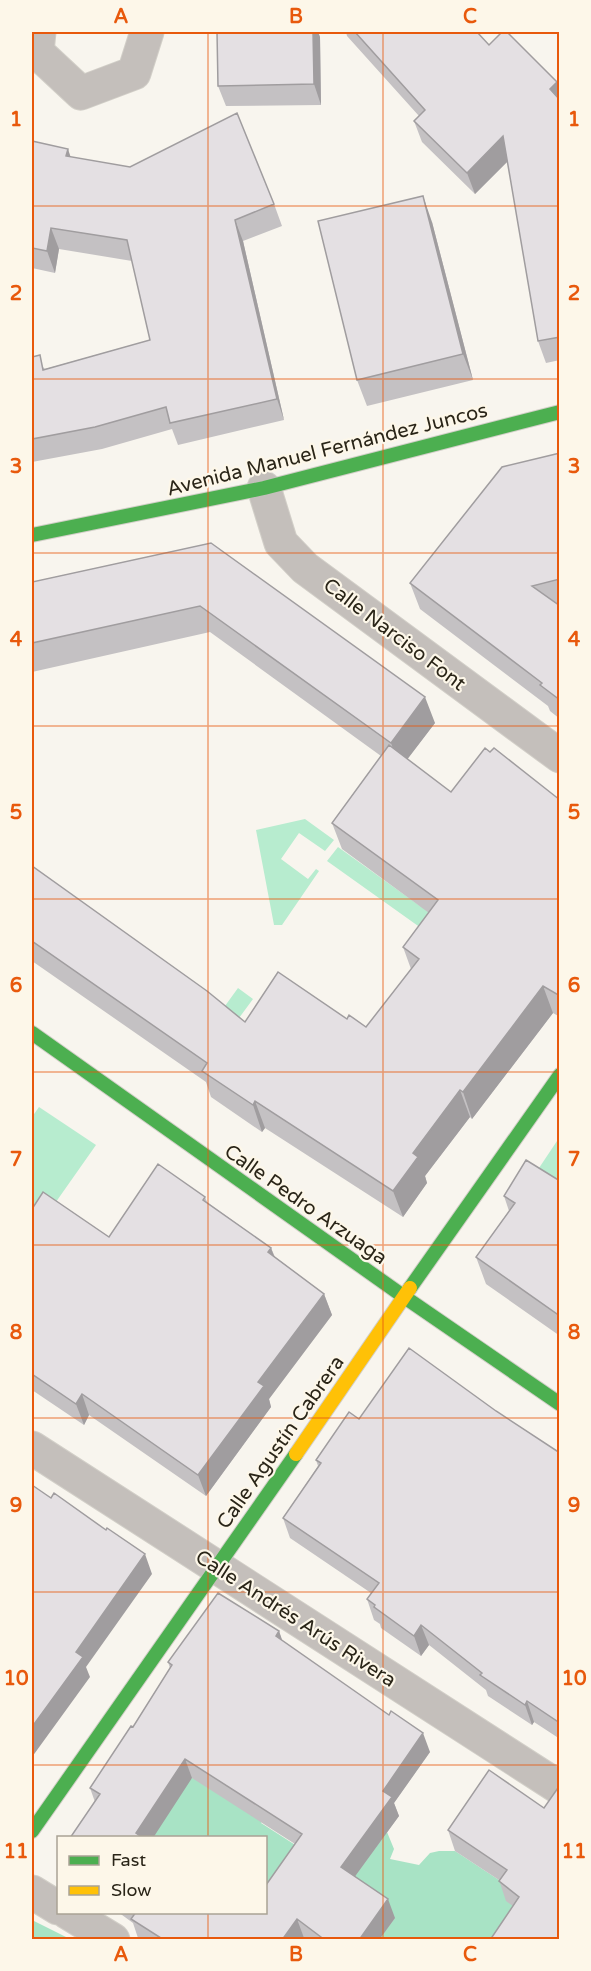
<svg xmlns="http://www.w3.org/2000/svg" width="591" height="1971" font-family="'Varela Round',sans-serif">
<rect width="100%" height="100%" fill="#f8f5ee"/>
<!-- green -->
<path fill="#b7eccf" d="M305,819L334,840L325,851L299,833L281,859L308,879L316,869L319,871L282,925H274L256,830Z
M338,847L420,906L429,885L435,938L327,861Z
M238,988L253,999L203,1067L217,1017Z
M39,1107L96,1145L32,1236V1117Z
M559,1138V1201L531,1180Z"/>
<!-- forest -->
<path fill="#a8e3c5" d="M192,1778L284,1785L261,1823L300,1848L387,1832L394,1849L390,1859L419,1865L430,1853L439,1851H455L499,1880L506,1887L523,1914L513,1939H233L266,1912V1838H118Z
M32,1920L70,1939H32Z"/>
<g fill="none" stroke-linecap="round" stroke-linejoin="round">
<!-- street casing -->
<g stroke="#d2cfc8" stroke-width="35">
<path id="street" d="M39,32L37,52L81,93L134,73L147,32
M264,488L281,543L305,568L560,756
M32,1448L560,1788
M32,1892L58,1908
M67,1912L113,1940"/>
</g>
<!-- fast casing -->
<g stroke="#d2cfc8" stroke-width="16">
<path id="fast" d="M32,535L264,488L560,412
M32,1033L403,1296L560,1404
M410,1288L560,1075
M32,1831L296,1454"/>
</g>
<!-- slow casing -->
<g stroke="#d2cfc8" stroke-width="16">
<path id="slow" d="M296,1454L410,1288"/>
</g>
<!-- street -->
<use href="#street" stroke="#c4bfbb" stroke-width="33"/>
<!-- fast -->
<use href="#fast" stroke="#4caf50" stroke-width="14"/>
<!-- slow -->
<use href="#slow" stroke="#ffc107" stroke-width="14"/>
</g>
<!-- wall -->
<path fill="#c4c1c3" d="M217,32H318L320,37L321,105L226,106L218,86Z
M346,32H477L489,45L560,89V360L546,363L538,341L508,161L475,194L422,142L414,121L419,116L347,36Z
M32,141L71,157L274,204L282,226L243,241L284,420L178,445L172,429L102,449L32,462V357L45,369L150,340L132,261L59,249L55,273L32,268Z
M432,222L473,380L367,406L357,380Z
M560,453V719L550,711L548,706L420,609L410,583Z
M211,543L435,723L407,759L451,792L490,752L560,800V1017L553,1013L472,1119L470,1117L425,1176L427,1183L403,1217L265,1128L262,1132L211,1097L206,1082L32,961V866L245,1022L347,1019L366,1027L411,969L403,947L429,913L342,849L332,823L381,756L210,632L32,672V582Z
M560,1181V1336L486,1284L476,1257L509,1211L504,1196Z
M205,1197L207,1202L271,1248L275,1257L324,1294L332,1315L269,1399L271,1407L206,1496L89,1415L84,1425L32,1390V1209L109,1237Z
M496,1411L560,1453V1739L534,1722L532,1725L488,1696L486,1690L429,1645L421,1656L381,1628L380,1624L374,1620L367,1599L371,1593L290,1538L283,1518L318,1466L316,1460L359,1419Z
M279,1631L282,1641L430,1752L394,1803L399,1816L355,1876L395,1918L379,1940H306L304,1938L303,1940H140L138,1938L133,1923L118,1912H266L295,1844L192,1778L95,1802L90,1788L133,1727L170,1668L168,1662Z
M544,1808L560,1940L506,1901L499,1880L455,1851L448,1830Z"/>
<!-- shaded-wall -->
<path fill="#a09d9f" d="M313,32H318L320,37L321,105L314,84Z
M557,82L560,89V109L550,89Z
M503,136L511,158L475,194L467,173Z
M68,149L75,170L66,156Z
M423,196L432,222L473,380L463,354Z
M235,220L243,241L284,420L277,399Z
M51,228L59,249L55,273L47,251Z
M425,697L435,723L400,769L391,743Z
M543,986L553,1013L472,1119L463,1092Z
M460,1090L470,1117L425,1176L427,1183L403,1217L393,1191L413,1153Z
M255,1101L265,1128L262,1132L253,1105Z
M271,1248L279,1269L268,1252Z
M324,1294L332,1315L269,1399L271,1407L206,1496L198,1475L258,1382Z
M82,1394L89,1415L84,1425L76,1404Z
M145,1554L152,1574L86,1667L90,1677L32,1757V1727L76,1652Z
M421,1625L429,1645L421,1656L414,1636Z
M279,1631L286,1651L276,1636Z
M527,1701L534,1722L532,1725L525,1705Z
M423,1733L430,1752L394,1803L399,1816L348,1886L341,1867L383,1791Z
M185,1759L192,1778L153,1838H138L136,1833Z
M388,1899L395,1918L379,1940H359Z
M297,1919L304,1938L303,1940H282Z"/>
<!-- building -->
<path fill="#e4e0e3" stroke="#a09d9f" stroke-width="1.5" d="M217,32H313L314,84L218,86Z
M355,32H477L489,45L502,32H507L557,82L550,89L560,100V337L538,341L503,136L467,173L414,121L425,110Z
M237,113L274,204L235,220L277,399L170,423L166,407L95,427L32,439V357L40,355L43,370L150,340L127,240L51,228L47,251L32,248V141L68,149L66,156L130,167Z
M423,196L463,354L357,380L318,221Z
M560,453V579L532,586L560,606V700L540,685L542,683L410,583L502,467Z
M211,543L425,697L391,743L200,606L32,643V582Z
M389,745L451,792L485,748L490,752L494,748L560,800V996L543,986L463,1092L460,1090L413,1153L418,1157L393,1191L255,1101L253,1105L202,1071L207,1063L32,941V866L207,991L245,1022L278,972L347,1019L349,1015L366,1027L419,959L403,947L438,900L332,823Z
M526,1160L560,1181V1316L476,1257L515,1203L504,1196Z
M158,1164L205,1197L203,1200L271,1248L268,1252L324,1294L258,1382L264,1386L198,1475L82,1394L76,1404L32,1374V1209L43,1192L109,1237Z
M409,1348L496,1411L560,1453V1723L527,1701L525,1705L480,1675L482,1673L421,1625L414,1636L374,1607L375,1605L367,1599L379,1583L283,1518L321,1463L316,1460L349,1412L359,1419Z
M32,1485L51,1498L54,1493L106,1530L107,1528L145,1554L76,1652L83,1657L32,1727Z
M218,1593L279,1631L276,1636L389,1715L391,1711L423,1733L383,1791L392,1797L341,1867L388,1899L359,1940H325L297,1919L282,1940H164L131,1919L136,1912H266V1885L302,1834L185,1759L136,1833L143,1838H70L100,1794L90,1788L131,1726L133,1727L172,1665L168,1662Z
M489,1770L544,1808L560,1785V1940H490L519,1897L499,1881L507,1870L448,1830Z"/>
<!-- grid -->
<path fill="none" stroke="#e8590c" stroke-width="1.5" stroke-opacity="0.55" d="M208,32V1838M383,32V1940M32,206H560M32,379H560M32,553H560M32,726H560M32,899H560M32,1072H560M32,1245H560M32,1418H560M32,1592H560M32,1765H560M208,1912V1940"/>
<g text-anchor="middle" stroke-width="4.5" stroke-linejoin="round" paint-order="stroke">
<!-- street labels -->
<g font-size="20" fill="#2a2518" stroke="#fdf7e9">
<text transform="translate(327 449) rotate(-14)" y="7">Avenida Manuel Fernández Juncos</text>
<text transform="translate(395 634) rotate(37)" y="7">Calle Narciso Font</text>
<text transform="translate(306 1204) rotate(35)" y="7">Calle Pedro Arzuaga</text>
<text transform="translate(280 1442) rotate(-55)" y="7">Calle Agustín Cabrera</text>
<text transform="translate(296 1618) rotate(33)" y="7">Calle Andrés Arús Rivera</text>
</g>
</g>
<!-- border -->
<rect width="591" height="1971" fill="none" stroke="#fdf7e9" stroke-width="66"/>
<!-- legend -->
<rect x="57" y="1836" width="210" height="78" fill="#fdf7e9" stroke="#a9a395" stroke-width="1.5"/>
<rect x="69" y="1856" width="30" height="9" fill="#4caf50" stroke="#a9a395" stroke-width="1.5"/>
<text x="111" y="1866" font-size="18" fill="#2a2518">Fast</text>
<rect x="69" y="1886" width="30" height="9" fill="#ffc107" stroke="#a9a395" stroke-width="1.5"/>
<text x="111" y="1896" font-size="18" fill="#2a2518">Slow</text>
<rect x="33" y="33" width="525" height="1905" fill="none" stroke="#e8590c" stroke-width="2"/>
<g font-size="20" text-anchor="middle" font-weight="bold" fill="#e8590c">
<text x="121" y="23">A</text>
<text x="296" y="23">B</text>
<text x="470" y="23">C</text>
<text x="16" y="126">1</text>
<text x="574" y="126">1</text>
<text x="16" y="300">2</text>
<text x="574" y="300">2</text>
<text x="16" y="473">3</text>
<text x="574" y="473">3</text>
<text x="16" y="646">4</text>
<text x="574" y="646">4</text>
<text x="16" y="819">5</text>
<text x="574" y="819">5</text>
<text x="16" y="992">6</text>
<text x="574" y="992">6</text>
<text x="16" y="1166">7</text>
<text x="574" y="1166">7</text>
<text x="16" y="1339">8</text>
<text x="574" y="1339">8</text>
<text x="16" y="1512">9</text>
<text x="574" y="1512">9</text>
<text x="16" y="1685">10</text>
<text x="574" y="1685">10</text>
<text x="16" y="1858">11</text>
<text x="574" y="1858">11</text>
<text x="121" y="1961">A</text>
<text x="296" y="1961">B</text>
<text x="470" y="1961">C</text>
</g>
</svg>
